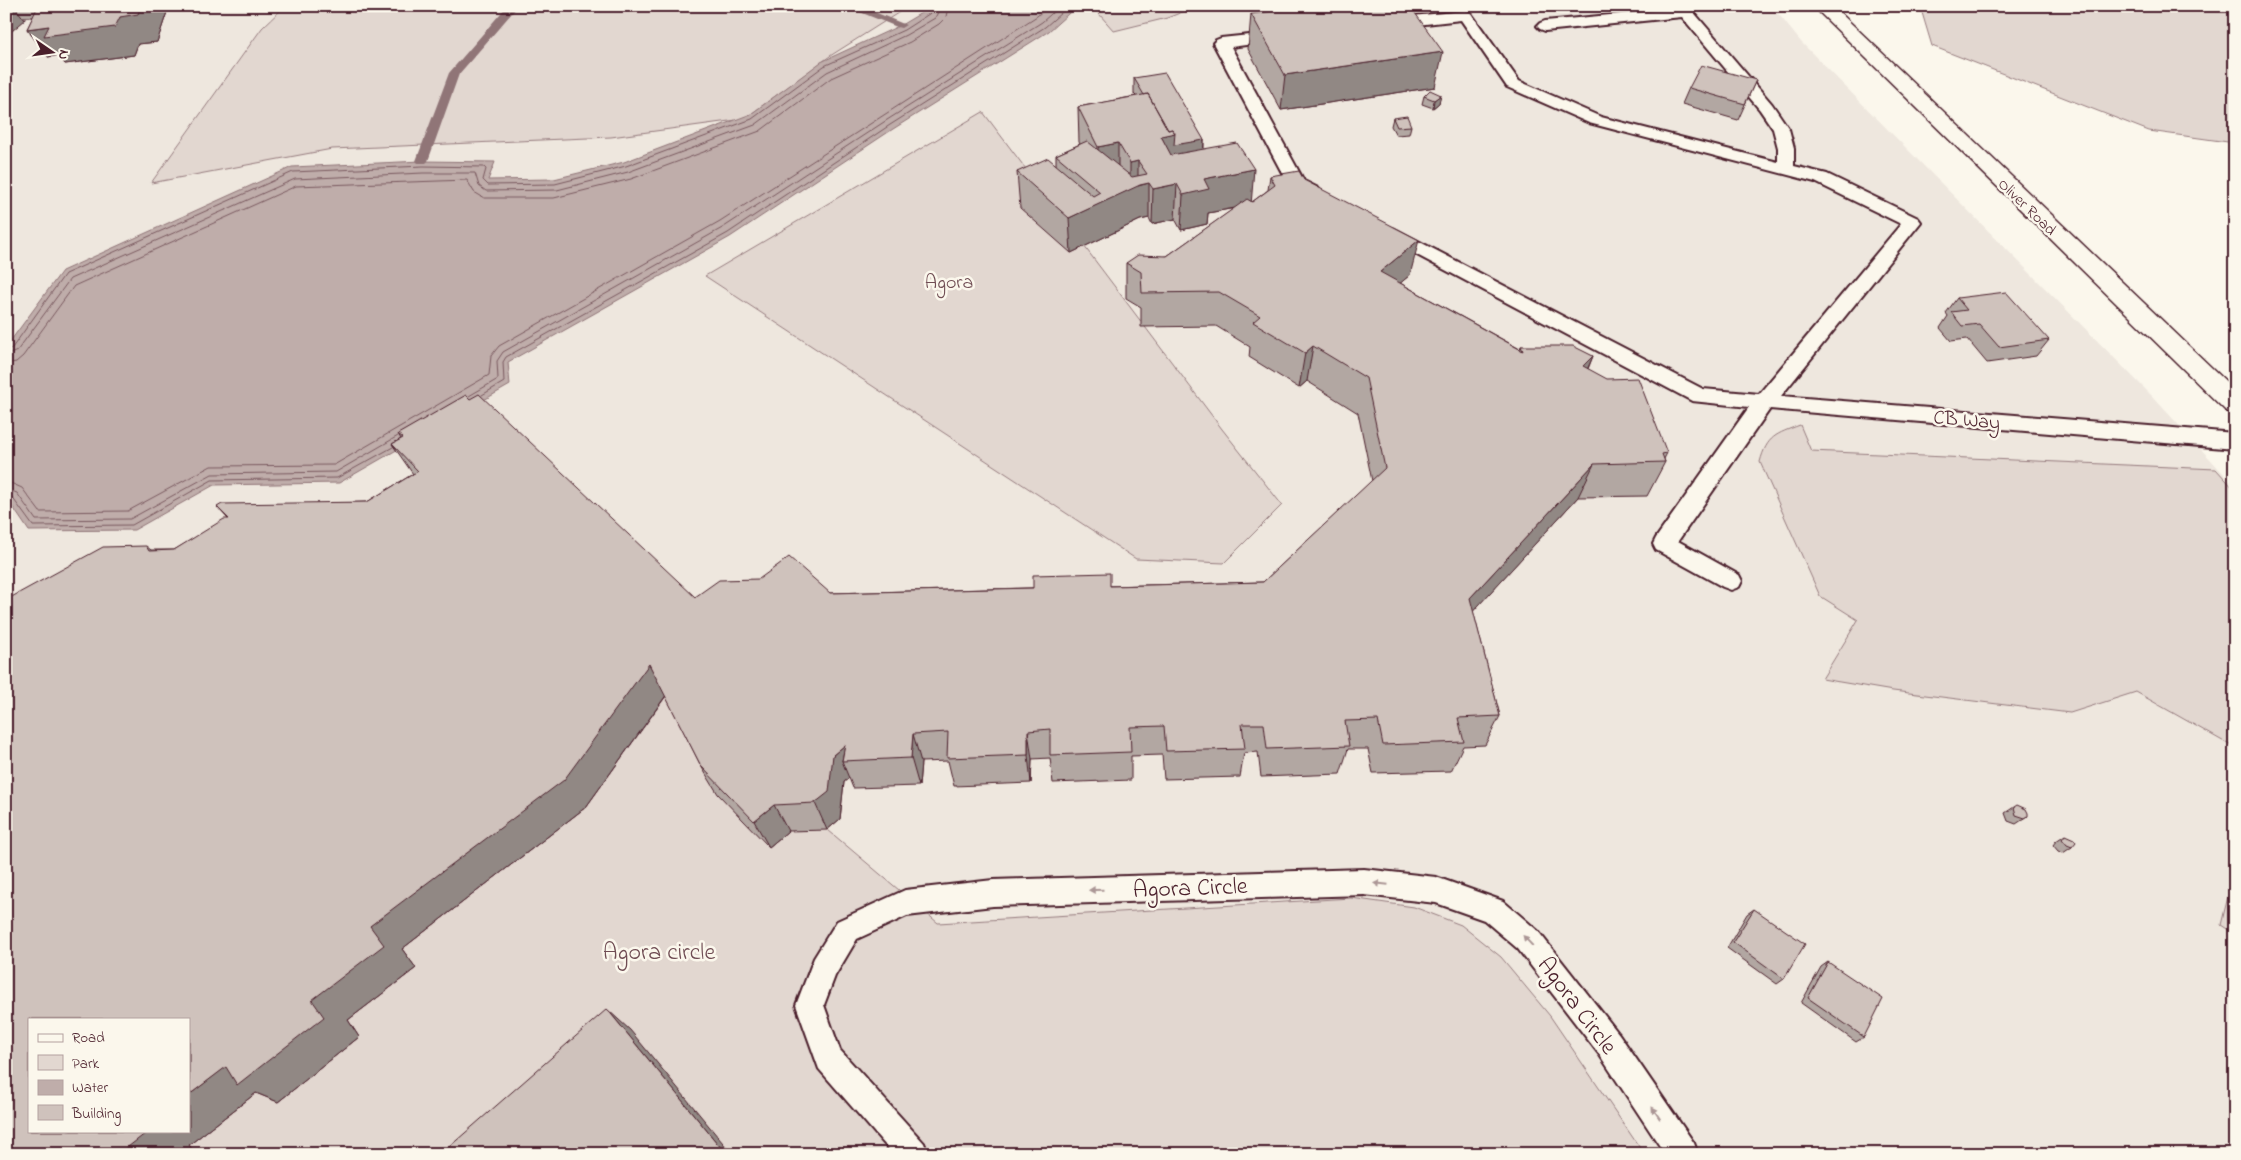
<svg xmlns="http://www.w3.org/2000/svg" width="2241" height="1160" font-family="'Indie Flower',sans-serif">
<rect width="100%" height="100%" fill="#fbf7ec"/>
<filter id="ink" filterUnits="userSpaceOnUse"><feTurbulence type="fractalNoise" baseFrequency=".02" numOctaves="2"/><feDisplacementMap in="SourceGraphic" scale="10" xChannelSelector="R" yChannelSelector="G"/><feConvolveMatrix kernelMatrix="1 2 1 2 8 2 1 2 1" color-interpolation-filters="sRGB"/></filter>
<g filter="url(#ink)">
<!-- built -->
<path fill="#eee7de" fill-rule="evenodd" d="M6,6H1772L1801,42L2152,396L2235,486V1154H6ZM29,1019H189V1131H29Z"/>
<!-- green -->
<path fill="#e2d7d0" stroke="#967b7e" d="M285,6H909L830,56L744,119L611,137L332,149L151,183L262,28Z
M1092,6H1198L1167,18L1114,31Z
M1920,6H2235V143L2149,131L1932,46Z
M983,112L1222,429L1282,505L1224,563L1136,559L705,276Z
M1800,425L1811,451L2216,469L2235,490V748L2136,692L2070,713L1893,691L1822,679L1858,620L1820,596L1760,462C1767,436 1776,434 1800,425Z
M667,694L938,923L1351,898L1414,907L1461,925L1501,957L1550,1016L1644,1154H50L189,1131Z
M2235,868V934L2221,925Z"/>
<!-- water -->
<path fill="#bfadaa" stroke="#907477" d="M933,6H1077L1049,31L893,129L730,237L508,362L510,385L339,483L214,485L134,530L29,531L6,497V347L62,271L292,167L422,161L495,162L488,180L554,179L624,162L751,114L821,62L901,25Z"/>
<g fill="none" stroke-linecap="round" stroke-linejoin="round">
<!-- shore -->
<path stroke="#79585e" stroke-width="1" d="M6,350L12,348L65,274L293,172L423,166L484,167L486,169L483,180L488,185L555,184L626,166L752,119L824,66L904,30L932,12L934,6
M6,356L17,351L70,279L295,179L423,173H475L479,186L486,191L557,190L628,172L755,125L827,72L906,35L935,18L941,6
M6,364L16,362L23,356L74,286L296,186L467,180L474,192L484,198H554L631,179L760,131L831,78L910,42L939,24L946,17L948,6
M482,395L504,382L503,362L506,357L728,233L890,125L1045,27L1069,6
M469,396L498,379L497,361L503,352L724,227L887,120L1042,22L1060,6
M6,481L22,488L40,512L128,511L211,466L334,465L489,375L491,356L499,346L720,221L1037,16L1048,6
M6,489L17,493L36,520L130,519L212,474L336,472L398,436
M6,495L12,497L33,526L132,525L212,480L337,478L393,447"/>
<!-- stream -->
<path fill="#907477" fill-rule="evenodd" d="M507,6H518L459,74L428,161L426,163H418L416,161L449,73Z
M845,6H860L906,25L901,28L897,27Z"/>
<!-- service casing -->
<g stroke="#4a1f2b" stroke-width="4">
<path id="service" d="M1686,8L1691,9L1772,104L1789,129L1794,148V166L1827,174L1918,218L1921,222L1781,396L2235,433V449L1770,409L1678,541L1739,575L1742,581L1739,587L1731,590L1723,587L1656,550L1653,544L1656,538L1749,407L1692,401L1383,237L1380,233L1383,229L1389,227L1395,229L1703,389L1759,394L1901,224L1815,182L1589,123L1507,87L1461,20L1390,28L1385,26L1382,23L1385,20L1390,18L1465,11L1470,12L1519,81L1601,117L1778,162V148L1773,129L1760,110L1682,17L1545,31L1540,29L1537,26L1540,23L1545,21Z
M1279,32L1284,34L1287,37L1284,40L1231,47L1304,181L1318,188L1321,192L1318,196C1308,198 1294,193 1288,184L1213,43L1216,40L1221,38Z
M1364,869L1436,877L1503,901L1538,931L1619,1034L1694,1143L1698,1154H1665L1599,1054L1518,949L1484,920L1436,903L1364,895L993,906L907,916L857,939L835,976L824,1005L840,1050L924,1143L928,1154H893L819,1069L796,1005L814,958L837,921L905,890L993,880Z"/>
</g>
<!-- secondary casing -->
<g stroke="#4a1f2b" stroke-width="3">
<path id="secondary" d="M1813,6H1833L2235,390V414L2226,411Z"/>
</g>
<!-- service -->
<use href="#service" fill="#fbf7ec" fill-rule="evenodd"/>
<!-- secondary -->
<use href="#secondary" fill="#fbf7ec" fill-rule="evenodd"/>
</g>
<!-- wall -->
<path fill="#b2a7a2" stroke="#4a1f2b" d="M6,6H169L157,42L138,44L134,55L65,64L59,55L48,57L27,29L33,17H23L25,20Z
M1251,14L1435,87L1281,110L1248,49Z
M1134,78L1204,140V149L1251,201L1252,202L1268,190L1270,176L1304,180L1410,275L1400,283L1520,349L1521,346L1593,356L1588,369L1667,453L1664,459L1665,462L1647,496L1578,497L1473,611L1500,716L1485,745L1463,746L1451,771L1373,773L1368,749H1348L1340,774L1261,777L1258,752L1244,753L1240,777L1164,779L1162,755L1131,756V780L1053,783L1050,758L1032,759L1031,783L954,786L948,761L921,762L919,786L853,788L849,778L844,782L840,819L827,830L788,831L769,847L718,794L701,766L666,696L586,807L402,949L416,968L348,1020L359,1037L278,1102L256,1093L189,1145L192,1149L185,1154L146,546L151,550H174L228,519L217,507L367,502L413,474L392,444L401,439L398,434L695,597L830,593L1263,582L1372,481L1358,413L1307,381L1299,388L1249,357L1250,347L1216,326L1141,327V307L1126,298V263L1167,256L1235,208L1208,213L1207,224L1181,230L1175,219L1152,224L1149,218L1140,220L1071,253L1020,208L1017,172L1056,165V155L1080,144L1079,142L1078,107L1136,96L1134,94Z
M1756,80L1738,120L1682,104L1689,88Z
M1441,95L1439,103L1433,108L1422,104L1424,96Z
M1393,118L1411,126L1409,134L1396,135L1391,126Z
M1957,298L2049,340L2036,356L1987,363L1967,339L1951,341L1940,328L1948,316L1946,313Z
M2014,807L2028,816L2016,824L2008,821L2005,813Z
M2065,835L2072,847L2063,853L2058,851L2053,845L2056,841Z
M1754,909L1784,979L1777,984L1727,948L1747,914Z
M1828,962L1864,1037L1856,1042L1801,1003L1821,967Z"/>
<!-- shaded-wall -->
<path fill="#918884" stroke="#4a1f2b" d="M6,6H14L25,20L6,36Z
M141,6H169L157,42L138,44L134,55L65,64L59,55L48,57L27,29L120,17Z
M1443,52L1435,87L1281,110L1285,75Z
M1441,95L1439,103L1433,108L1434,100Z
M1175,133L1204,140L1203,156L1173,161L1161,136Z
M1118,143V178L1098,182V147Z
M1138,161V186L1149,183V218L1140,220L1071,253L1069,218L1130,189V163Z
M1254,169L1251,205L1208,213L1207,224L1181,230L1183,195L1204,179Z
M1177,184L1175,219L1152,224L1153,189Z
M1419,240L1410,275L1372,307L1380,272Z
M1313,346L1307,381L1299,388L1305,353Z
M1593,356L1578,391L1583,366Z
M1594,464L1578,497L1457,629L1470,598Z
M649,664L667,694L586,807L402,949L416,968L348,1020L359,1037L278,1102L256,1093L189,1145L192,1149L185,1154H119L145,1131H189V1095L312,1000L370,926Z
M1028,731L1032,759L1031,783L1028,755Z
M913,734L921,762L919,786L911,758Z
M845,745L842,761L849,778L844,782L840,819L827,830L815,803L833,755Z
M774,805L788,831L769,847L754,821Z
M607,1009L630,1030L732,1154H726Z"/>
<!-- building -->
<path fill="#cfc2bc" stroke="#4a1f2b" d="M38,6H141L138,14L120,17L115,27L44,36L49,26L27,29Z
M1312,6H1410L1443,52L1285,75L1251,14Z
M1701,65L1756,80L1745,104L1689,88Z
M1165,73L1204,140L1174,145L1175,133L1172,129L1168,130L1148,94L1144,95L1134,78Z
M1430,90L1441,95L1434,100L1424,96Z
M1148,94L1168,130L1172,129L1175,133L1161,136L1171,155L1237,143L1254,169L1204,179L1209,189L1183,195L1177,184L1153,189L1149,183L1140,185L1069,218L1017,172L1048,158L1093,196L1100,192L1056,155L1087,141L1132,177L1147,174L1138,161L1130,163L1118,143L1098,147L1078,107Z
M1407,116L1411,126L1397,127L1393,118Z
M1299,171L1304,180L1419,240L1380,272L1523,351L1521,346H1573L1593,356L1583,366L1607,379L1638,378L1667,453L1662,454L1665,462L1594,464L1470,598L1500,716L1458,718L1464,742L1383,745L1378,720L1345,721L1349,746L1267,749L1264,724H1242L1245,749L1166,751L1164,726L1130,727L1131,752L1050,755V729L1028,731V755L947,758L948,732L913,734L911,758L842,761L845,745L833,755L829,792L815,803L774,805L754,821L701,766L649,664L564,780L370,926L384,945L312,1000L324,1017L237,1085L226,1067L189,1095V1019H29V1131H145L146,1133L119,1154H6V600L103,547L146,546L149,551L174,550L224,519H229L217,507L222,504L367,502L418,471L392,444L403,438L398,434L466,395L470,399L479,394L695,597L719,580L759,579L789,557L830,593L1033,588V575L1110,573V586L1263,582L1385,468L1366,378L1313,346L1305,353L1253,322L1260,316L1219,292L1142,293L1141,272L1126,263L1138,255L1167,256L1247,199L1252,202L1275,185L1270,176Z
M2006,292L2049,340L1999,347L1979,324L1962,326L1951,312L1967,310L1957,298Z
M2017,805L2026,809L2028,813V816L2025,818L2016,815L2014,807Z
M2065,835L2074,839L2076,842L2072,847L2067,845L2062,839Z
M1754,909L1805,944L1784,979L1733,942Z
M1828,962L1883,999L1864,1037L1808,998Z
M607,1009L726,1154H441Z"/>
<!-- one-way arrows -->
<defs><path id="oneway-solid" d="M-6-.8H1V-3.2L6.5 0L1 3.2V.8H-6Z" transform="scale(1.25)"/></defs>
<g fill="#ab9695">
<use href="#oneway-solid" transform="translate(1381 884) rotate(-174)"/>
<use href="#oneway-solid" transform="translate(1096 890) rotate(178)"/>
<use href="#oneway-solid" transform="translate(1528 941) rotate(-133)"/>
<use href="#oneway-solid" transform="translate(1656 1113) rotate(-124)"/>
</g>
</g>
<g text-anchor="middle" stroke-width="5" stroke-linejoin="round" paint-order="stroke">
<!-- far-street labels -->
<g font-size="16" fill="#4a1f2b" stroke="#fbf7ec">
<text transform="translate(2028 206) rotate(44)" y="6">Oliver Road</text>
</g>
<!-- park labels -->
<g font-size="20" fill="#704d54" stroke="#fbf7ec">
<text x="949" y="288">Agora</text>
</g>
<!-- street labels -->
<g font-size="20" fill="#4a1f2b" stroke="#fbf7ec">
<text transform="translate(1967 419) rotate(5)" y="7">CB Way</text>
</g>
<!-- near-street labels -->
<g font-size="24" fill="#4a1f2b" stroke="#fbf7ec">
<text transform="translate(1190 887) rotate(-2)" y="8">Agora Circle</text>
<text transform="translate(1578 1005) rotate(53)" y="8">Agora Circle</text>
</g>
<!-- near-park labels -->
<g font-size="24" fill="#704d54" stroke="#fbf7ec">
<text x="659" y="959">Agora circle</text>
</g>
</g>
<!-- margin -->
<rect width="2241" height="1160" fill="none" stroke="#fbf7ec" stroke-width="25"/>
<rect x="12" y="12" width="2216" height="1135" fill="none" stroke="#4a1f2b" stroke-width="2" filter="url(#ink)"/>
<!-- legend -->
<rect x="28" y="1018" width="162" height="115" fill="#fbf7ec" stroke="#b4a19f"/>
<rect x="38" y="1034" width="25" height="8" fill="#fbf7ec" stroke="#b4a19f"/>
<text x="72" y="1042" font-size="15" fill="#4a1f2b">Road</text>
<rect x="38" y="1055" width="25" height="15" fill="#e2d7d0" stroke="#b4a19f"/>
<text x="72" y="1068" font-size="15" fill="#4a1f2b">Park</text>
<rect x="38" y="1080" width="25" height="15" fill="#bfadaa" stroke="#b4a19f"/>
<text x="72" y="1092" font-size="15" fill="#4a1f2b">Water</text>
<rect x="38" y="1105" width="25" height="15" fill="#cfc2bc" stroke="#b4a19f"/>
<text x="72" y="1118" font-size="15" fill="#4a1f2b">Building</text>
<!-- north arrow -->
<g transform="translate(52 52) rotate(103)" stroke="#fbf7ec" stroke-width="4" paint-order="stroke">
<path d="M0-4L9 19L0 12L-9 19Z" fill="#4a1f2b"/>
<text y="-8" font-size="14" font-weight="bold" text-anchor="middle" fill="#4a1f2b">N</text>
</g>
</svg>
